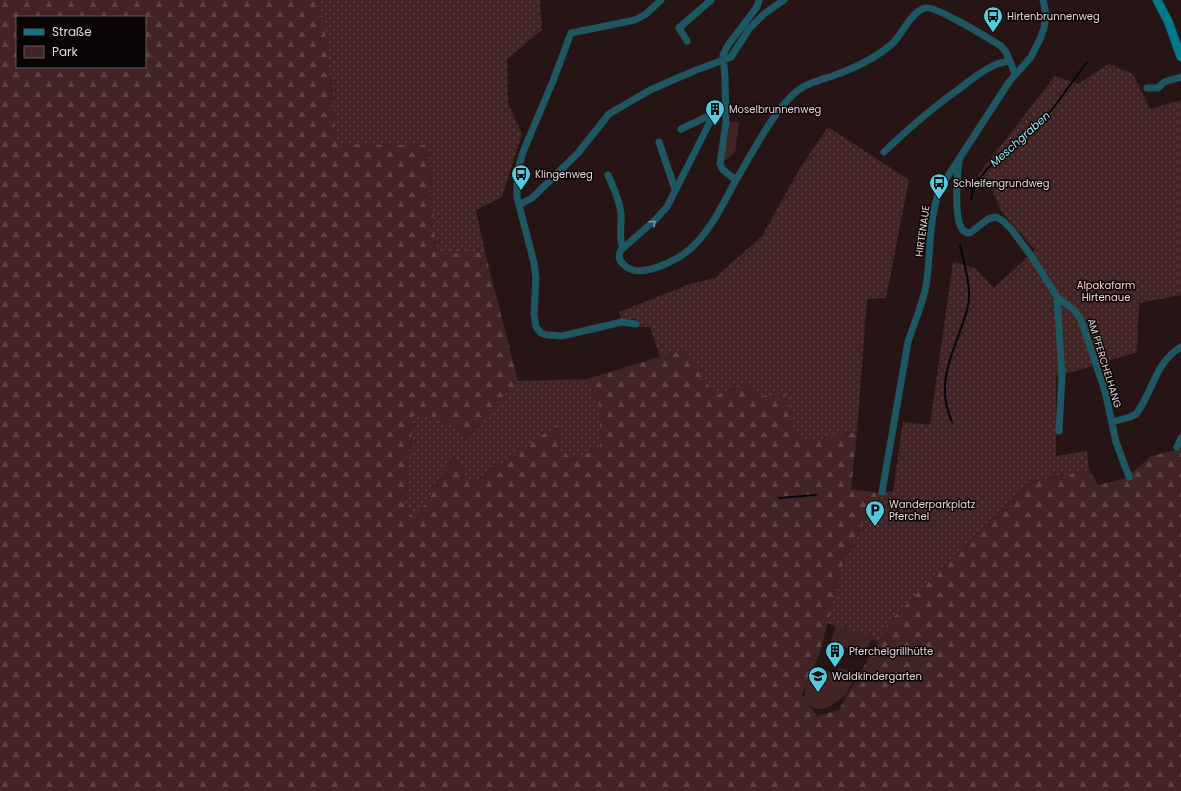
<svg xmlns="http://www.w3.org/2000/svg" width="1181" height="791" font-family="Poppins,sans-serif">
<defs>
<pattern id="grass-dots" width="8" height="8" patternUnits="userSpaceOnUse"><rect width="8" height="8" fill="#422425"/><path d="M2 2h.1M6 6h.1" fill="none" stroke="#5d4344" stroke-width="1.8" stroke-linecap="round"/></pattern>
<pattern id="forest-firs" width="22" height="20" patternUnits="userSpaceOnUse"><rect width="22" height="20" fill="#422425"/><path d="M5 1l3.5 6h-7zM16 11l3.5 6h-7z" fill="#5d4344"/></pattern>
</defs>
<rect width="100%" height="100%" fill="#271516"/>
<!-- grass -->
<path fill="url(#grass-dots)" d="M316,0H540L542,30L507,59L508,103L522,134L502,197L476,210L485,252L436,255L428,145L337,144L324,21Z
M1109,64L1133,74L1150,109L1181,100V295L1139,303L1137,352L1056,377V456L1087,451L1089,470L1034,481L962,547L890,621L879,642L827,623L844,560L878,493L893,491L903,422L930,425L953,262L975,268L994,288L1035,250L1001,211L988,180L977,176L1055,76L1078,84Z
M828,127L909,180L886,298L867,299L857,432L800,442L784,394L757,397L746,385L715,395L685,349L660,357L650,327H638L636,319H621L619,312L690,284L715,278L762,236L800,168Z
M587,379L600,407V447L573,460L561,451L560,424L473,483L453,458L415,520L405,504L414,411L453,424L463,439L518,381Z"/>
<!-- forest -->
<path fill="url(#forest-firs)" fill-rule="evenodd" d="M0,0H316L324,21L337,144L428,145L436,254L485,252L518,381L463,439L453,424L414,412L405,504L415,520L453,458L473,483L560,423L561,450L573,460L600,447V407L587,379L685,349L715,395L746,385L757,397L784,393L800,442L857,432L851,489L878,493L844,560L820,652L802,695L817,716L839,710L890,621L962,547L1034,481L1089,470L1098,485L1126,478L1151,456L1181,449V791H0ZM17,17H145V67H17Z"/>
<!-- park -->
<path fill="#422425" d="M729,122H739L736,144H737L735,152L723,162L728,134Z
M836,625L873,637L864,655L831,641Z
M838,669H844L856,673L847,694L829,707L821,709L815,708L809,705L806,702L804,698L807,682L814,671H828L829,672L835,673Z"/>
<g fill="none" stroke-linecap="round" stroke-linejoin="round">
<!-- stream -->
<path stroke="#00080c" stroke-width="2" d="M971,199L974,186L987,169L1048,115L1087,62
M952,422C949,414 945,404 945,395C943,364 961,336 968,306C972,288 964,264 960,245
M779,498L816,495"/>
<!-- street -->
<path stroke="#1e5762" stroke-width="7" d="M759,0L757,7L728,45L723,55L725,77L726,122L720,164L723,170L736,180C752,154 778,101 803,87C813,81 825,79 835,75C855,68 877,57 893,43C902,34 913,9 926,8C936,6 990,39 1001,46L1006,52L1015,74
M687,41L679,28L711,0
M1147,88H1158L1164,82L1181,77
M726,102L713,116L667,207L655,220L621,250C618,255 619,260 623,264C638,281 677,261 690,249C711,231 723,203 736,180
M681,129L715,113
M659,142L675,189
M884,152C908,129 932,108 959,89C975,77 989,64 1009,61
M959,162C957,176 954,217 962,229C964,232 966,233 970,233L988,219L996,217L1003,221L1012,230L1032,257L1057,297L1062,376L1059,431
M608,175C613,187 620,200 621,214C622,226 618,237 623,248
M519,205L532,198L578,153L609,114L650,90L694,71L731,57L749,29L764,14L784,0
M1057,297L1074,310L1081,320L1105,391L1116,442L1129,477
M636,324L622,322L562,336L547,335L541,333L536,327L534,314L536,278L534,263L517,197V173L523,152L553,81L571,33L635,20L646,14L661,0
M1112,422L1130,417L1136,414C1153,392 1155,362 1181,347
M1177,447L1181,438
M882,492L908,342C914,323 922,306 926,286C931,256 928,222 939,192C941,187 945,181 948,176L1009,82L1031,57L1040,39L1044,28L1046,14L1043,0"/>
<!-- secondary -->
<path stroke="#02798a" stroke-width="9" d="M1157,0L1168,21L1181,57"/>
</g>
<!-- one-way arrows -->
<defs><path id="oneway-chevron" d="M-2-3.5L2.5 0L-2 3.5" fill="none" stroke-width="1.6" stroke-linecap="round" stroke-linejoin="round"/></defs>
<use stroke="#80969c" href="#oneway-chevron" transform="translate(653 223) rotate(-44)"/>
<!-- icons -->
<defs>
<g id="bus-pin" transform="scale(1)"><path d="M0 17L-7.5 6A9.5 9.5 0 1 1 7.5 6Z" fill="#55cadf" stroke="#0b0404"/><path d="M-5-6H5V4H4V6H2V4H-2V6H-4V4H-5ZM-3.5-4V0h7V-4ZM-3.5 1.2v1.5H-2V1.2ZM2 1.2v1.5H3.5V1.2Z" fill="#111"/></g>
<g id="building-pin" transform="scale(1)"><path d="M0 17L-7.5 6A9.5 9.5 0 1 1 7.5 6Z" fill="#55cadf" stroke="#0b0404"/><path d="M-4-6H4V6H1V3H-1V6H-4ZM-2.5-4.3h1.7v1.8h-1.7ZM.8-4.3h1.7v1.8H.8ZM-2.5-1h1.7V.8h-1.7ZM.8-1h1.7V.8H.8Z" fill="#111"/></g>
<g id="parking-pin" transform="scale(1)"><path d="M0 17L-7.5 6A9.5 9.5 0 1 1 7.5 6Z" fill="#55cadf" stroke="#0b0404"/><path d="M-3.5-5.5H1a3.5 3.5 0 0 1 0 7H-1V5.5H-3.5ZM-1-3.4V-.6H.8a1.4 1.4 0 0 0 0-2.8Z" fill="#111"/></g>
<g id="school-pin" transform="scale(1)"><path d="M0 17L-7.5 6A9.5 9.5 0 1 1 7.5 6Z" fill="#55cadf" stroke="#0b0404"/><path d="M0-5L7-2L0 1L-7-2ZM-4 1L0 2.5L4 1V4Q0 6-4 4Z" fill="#111"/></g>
</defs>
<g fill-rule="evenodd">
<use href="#bus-pin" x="993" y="16"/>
<use href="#building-pin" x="715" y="109"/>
<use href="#bus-pin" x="521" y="174"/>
<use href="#bus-pin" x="939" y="183"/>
<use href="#parking-pin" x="875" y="510"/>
<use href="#building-pin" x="835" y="651"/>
<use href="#school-pin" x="818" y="676"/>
</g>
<g text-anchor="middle" stroke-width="3" stroke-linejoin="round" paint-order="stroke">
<!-- poi labels -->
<g font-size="10" fill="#e3d6d6" stroke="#0b0404" text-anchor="start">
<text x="1007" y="20">Hirtenbrunnenweg</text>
<text x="729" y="113">Moselbrunnenweg</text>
<text x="535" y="178">Klingenweg</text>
<text x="953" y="187">Schleifengrundweg</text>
<text x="889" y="508">Wanderparkplatz<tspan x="889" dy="12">Pferchel</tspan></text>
<text x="849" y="655">Pferchelgrillhütte</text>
<text x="832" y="680">Waldkindergarten</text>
</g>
<!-- street labels -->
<g font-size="10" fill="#e3d6d6" stroke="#0b0404">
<text transform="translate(922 231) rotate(-82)" y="4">HIRTENAUE</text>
<text transform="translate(1105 363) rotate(73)" y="4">AM PFERCHELHANG</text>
</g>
<!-- park labels -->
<g font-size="10" fill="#f8d2d2" stroke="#0b0404">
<text x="1106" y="289">Alpakafarm<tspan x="1106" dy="12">Hirtenaue</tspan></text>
</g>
<!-- water labels -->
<g font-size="11" font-style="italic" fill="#97ebfb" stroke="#0b0404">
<text transform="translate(1020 139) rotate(-42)" y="4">Meschgraben</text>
</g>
</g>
<!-- legend -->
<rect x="16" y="16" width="130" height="52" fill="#0b0404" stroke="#615858"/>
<rect x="24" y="29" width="20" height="6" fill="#02798a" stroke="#615858"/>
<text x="52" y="36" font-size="12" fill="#e3d6d6">Straße</text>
<rect x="24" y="46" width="20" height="12" fill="#422425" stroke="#615858"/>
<text x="52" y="56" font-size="12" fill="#e3d6d6">Park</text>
</svg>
